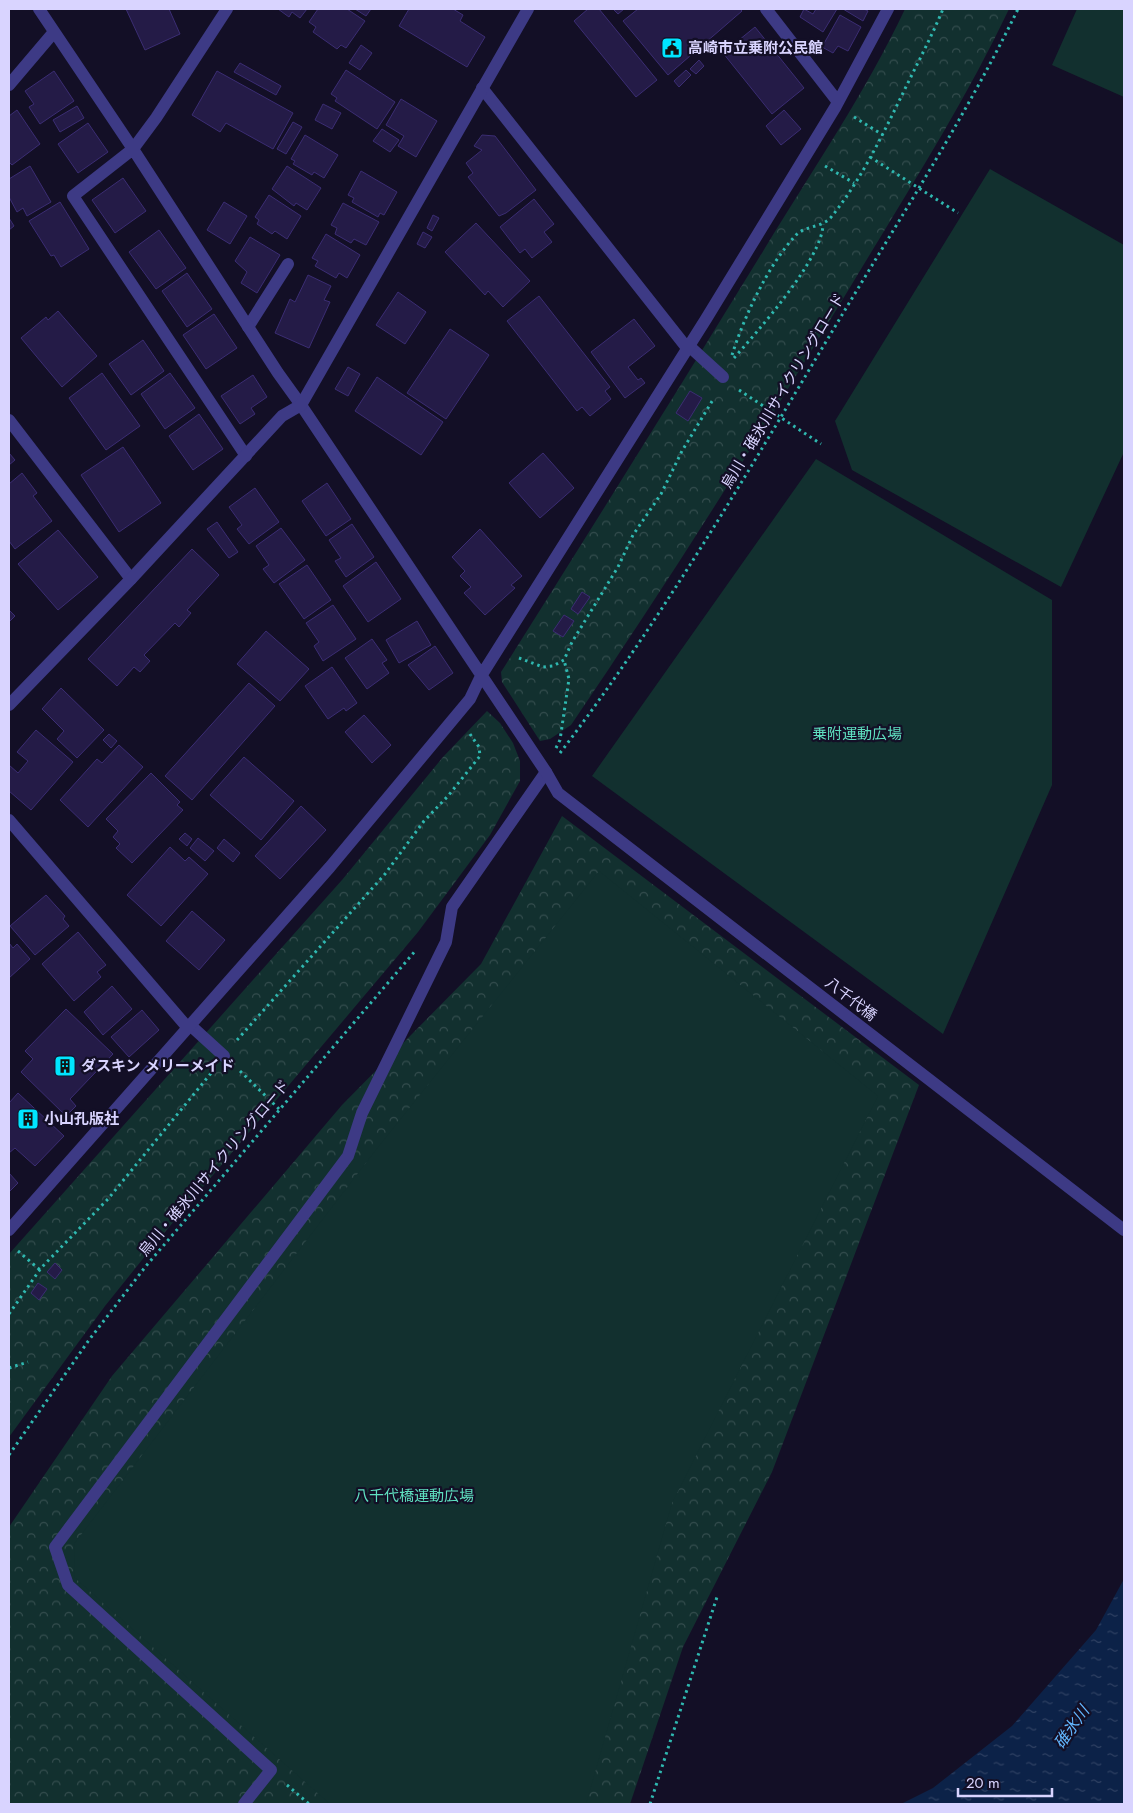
<svg xmlns="http://www.w3.org/2000/svg" width="1133" height="1813" font-family="Jost,'Noto Sans JP',sans-serif">
<defs>
<pattern id="forest-crowns" width="20" height="18" patternUnits="userSpaceOnUse" patternTransform="scale(1.25)"><rect width="20" height="18" fill="#12302f"/><path d="M2 6a3 3 0 1 1 6 0M12 15a3 3 0 1 1 6 0" fill="none" stroke="#344d4e"/></pattern>
<pattern id="water-ripples" width="26" height="14" patternUnits="userSpaceOnUse" patternTransform="scale(1.25)"><rect width="26" height="14" fill="#0c2248"/><path d="M2 4q2-2 4 0t4 0M15 11q2-2 4 0t4 0" fill="none" stroke="#2f4163"/></pattern>
</defs>
<rect width="100%" height="100%" fill="#130f26"/>
<!-- forest -->
<path fill="url(#forest-crowns)" d="M905,9H1009C964,104 906,194 852,284C762,433 669,581 571,725L550,739L540,741L502,682L501,672C590,531 678,390 765,248C813,169 866,92 905,9Z
M487,711L500,723L513,743L520,761V781L490,835L418,932L154,1245L105,1306L9,1437V1254L342,880L443,757Z
M562,816L919,1085L772,1472L683,1647L630,1804H9V1527L112,1376L342,1105L481,964Z"/>
<!-- pitch -->
<path fill="#12302f" d="M1077,9H1124V97L1052,65Z
M990,169L1124,245V452L1061,587L852,470L835,421Z
M816,459L1052,600V785L943,1034L592,776Z
M599,871L878,1096L672,1503L586,1804H330L75,1578L74,1544L375,1151Z"/>
<!-- water -->
<path fill="url(#water-ripples)" d="M1124,1579V1804H901L933,1788L1012,1726L1096,1630Z"/>
<!-- building -->
<path fill="#241b47" stroke="#3b2d73" d="M126,9H169L180,34L145,50Z
M278,9H307L300,18L292,12L289,17Z
M318,9H347L365,21L346,48L341,45L337,49L313,32L316,27L309,22Z
M355,9H371L366,16Z
M409,9H453L463,15L460,21L485,37L467,67L399,26Z
M588,9H599L657,80L636,97L574,21Z
M613,9H624L618,14Z
M638,9H740L742,11L668,75L623,21Z
M804,9L813,14L816,9H837L823,32L800,17Z
M843,9H864L868,11L863,21Z
M840,15L861,27L848,51L838,46L833,53L822,47Z
M755,27L804,88L772,114L723,53Z
M361,45L372,53L360,70L349,63Z
M699,60L704,66L696,74L690,69Z
M240,63L281,86L276,95L234,72Z
M346,70L395,102L377,129L335,101L337,98L331,94Z
M686,70L691,75L679,87L674,81Z
M54,71L74,101L40,124L29,107L34,104L25,91Z
M217,71L293,113L273,149L226,123L220,132L192,115Z
M401,99L437,121L416,157L398,146L404,136L386,125Z
M323,104L341,113L332,129L315,120Z
M77,106L84,118L60,132L53,120Z
M17,110L40,144L12,165L9,162V116Z
M784,110L801,129L781,145L766,126Z
M293,122L302,127L286,154L277,149Z
M88,123L108,152L78,173L58,144Z
M382,129L399,140L390,152L373,141Z
M305,135L338,155L324,178L314,172L312,175L293,164L295,161L291,159Z
M482,135L495,136L536,190L506,213L499,216L468,177L473,173L466,163L482,150L474,146Z
M30,166L51,202L27,216L23,208L17,212L9,197V179Z
M287,166L321,188L307,210L296,203L294,206L272,189Z
M361,171L397,192L384,215L380,213L378,217L352,202L354,198L348,195Z
M123,178L146,211L115,233L92,200Z
M269,195L301,216L287,239L275,231L272,234L257,224L259,220L255,217Z
M534,199L554,224L544,232L552,242L532,258L525,249L520,253L500,227Z
M60,202L89,249L61,267L54,255L51,256L29,221Z
M224,202L247,216L230,244L207,230Z
M343,203L379,222L366,245L354,239L351,243L335,234L337,228L331,225Z
M433,215L439,218L432,231L427,228Z
M9,218L14,226L9,230Z
M476,223L530,281L503,307L488,291L485,295L445,252Z
M159,230L186,268L156,289L129,252Z
M423,232L432,237L425,248L417,244Z
M326,234L360,255L347,278L339,273L336,278L315,266L318,261L312,258Z
M250,237L280,255L257,293L241,283L247,272L235,261Z
M187,273L212,309L187,327L162,291Z
M308,275L331,286L324,300L330,302L309,348L275,333L290,299L295,302Z
M398,292L426,312L405,344L376,325Z
M539,296L610,387L605,391L611,399L590,416L582,407L577,411L507,321Z
M58,311L97,356L62,387L21,338L46,317L48,320Z
M214,314L237,348L206,369L183,335Z
M634,319L655,346L628,367L638,380L641,378L645,383L625,398L591,352Z
M450,329L489,355L446,419L407,393Z
M143,340L164,371L131,395L109,364Z
M348,367L360,374L348,396L335,389Z
M102,373L140,426L106,450L69,398Z
M170,373L195,408L165,429L141,394Z
M253,375L267,397L251,408L255,414L240,424L221,396Z
M377,377L443,422L421,455L355,411Z
M690,391L702,398L688,421L676,413Z
M199,414L223,449L193,470L169,436Z
M123,447L161,503L119,532L81,475Z
M9,453L15,460L9,465Z
M543,453L574,488L540,518L509,483Z
M22,473L37,493L33,496L52,521L15,549L9,541V484Z
M327,483L351,519L326,536L302,501Z
M255,488L279,522L249,544L237,529L242,525L229,507Z
M217,522L238,552L229,558L207,529Z
M352,524L374,557L346,577L335,561L341,558L329,540Z
M281,528L305,560L274,583L263,569L269,565L256,546Z
M480,529L522,576L511,585L515,588L485,615L464,593L471,587L460,576L465,571L452,557Z
M58,530L98,577L58,610L18,564Z
M192,549L219,575L187,610L191,613L179,627L175,623L144,655L150,661L140,672L134,667L117,686L88,659Z
M376,562L401,599L368,622L343,586Z
M307,565L331,600L304,619L279,584Z
M582,592L590,597L578,614L571,609Z
M333,605L356,639L323,661L314,646L319,642L306,623Z
M9,610L15,616L9,622Z
M564,615L574,621L563,637L553,631Z
M417,621L431,645L399,663L386,640Z
M266,631L309,669L280,701L237,664Z
M372,639L387,660L382,663L389,673L367,689L345,658Z
M435,646L453,673L429,690L408,665Z
M332,667L357,703L346,711L344,708L328,719L305,686Z
M249,683L275,706L192,800L165,776Z
M61,688L104,730L77,758L57,739L64,731L42,709Z
M364,715L391,745L372,763L345,732Z
M36,730L73,762L31,810L9,791V765L18,773L28,761L17,752Z
M109,734L117,741L111,748L103,740Z
M119,745L143,767L88,827L60,800L97,759L102,763Z
M244,757L294,801L261,840L210,795Z
M151,773L180,802L177,805L183,810L132,863L116,848L120,844L113,837L118,831L106,819Z
M301,806L326,830L280,879L255,856Z
M185,833L192,839L187,846L179,839Z
M198,838L214,851L205,861L190,848Z
M224,839L240,853L233,862L217,848Z
M170,847L185,861L189,857L208,874L161,926L127,895Z
M46,895L65,916L63,919L69,926L35,955L10,926Z
M192,911L225,940L199,970L166,941Z
M78,932L106,965L97,972L101,977L74,1001L42,964Z
M9,943L13,948L17,944L30,959L9,978Z
M112,986L132,1009L103,1035L84,1012Z
M66,1009L113,1054L70,1099L76,1106L66,1116L21,1072L33,1059L25,1051Z
M142,1010L159,1030L129,1057L111,1037Z
M18,1093L64,1136L35,1166L15,1148L9,1153V1103Z
M9,1173L18,1183L9,1192Z
M55,1263L62,1270L55,1279L47,1272Z
M38,1283L47,1289L39,1300L31,1293Z"/>
<g fill="none" stroke-linecap="round" stroke-linejoin="round">
<!-- path -->
<path stroke="#2fb8b0" stroke-width="3" stroke-dasharray="2.5 4" stroke-linecap="butt" d="M854,117L883,135
M870,157L958,213
M825,166L854,183
M732,355C744,317 768,265 796,235C806,225 823,228 832,216C861,180 882,136 902,95C916,66 931,38 943,9
M734,358C757,332 823,258 823,224
M739,390L821,444
M519,658L543,667L553,666L564,660L572,642L618,567L633,535L661,494L682,451L714,398
M556,748L560,740L569,679L564,660
M560,753C663,618 749,470 836,325C898,221 965,118 1018,9
M237,1040L385,874L424,821L448,796L480,756L479,747L470,734
M240,1071L279,1109
M18,1251L40,1270
M9,1314L41,1268L108,1199L212,1072
M9,1368L28,1362
M9,1455L89,1340L146,1266L416,950
M287,1785L309,1804
M650,1804L717,1597"/>
<!-- service -->
<path stroke="#3d3a85" stroke-width="12" d="M248,327L288,264
M244,1804L271,1770L68,1585L55,1547L348,1156L362,1113L446,942L452,907L546,772"/>
<!-- pedestrian -->
<path stroke="#3d3a85" stroke-width="12" d="M689,346L723,377
M190,1025L224,1056"/>
<!-- minor -->
<path stroke="#3d3a85" stroke-width="12" d="M39,9L133,149L278,373L301,405L546,772L558,793L1124,1230
M227,9L156,118L133,149L73,196L246,456
M766,9L838,102
M9,85L54,32
M482,88L687,348
M9,420L131,579
M9,820L188,1028
M9,1230L330,867L470,699L481,676L706,319L836,106L888,9"/>
<!-- tertiary -->
<path stroke="#3d3a85" stroke-width="12" d="M9,705L131,579L282,416L301,405L528,9"/>
</g>
<!-- icons -->
<defs>
<g id="civic-square" transform="scale(1.125)"><rect x="-9" y="-9" width="18" height="18" rx="4" fill="#00e5ff" stroke="#130f26"/><path d="M-.6-6.5H3V-4.5H.6V-3L4-1V1h2V6H-6V1h2V-1L-.6-3ZM-1.2 2.5V6h2.4V2.5Z" fill="#111"/></g>
<g id="building-square" transform="scale(1.125)"><rect x="-9" y="-9" width="18" height="18" rx="4" fill="#00e5ff" stroke="#130f26"/><path d="M-4-6H4V6H1V3H-1V6H-4ZM-2.5-4.3h1.7v1.8h-1.7ZM.8-4.3h1.7v1.8H.8ZM-2.5-1h1.7V.8h-1.7ZM.8-1h1.7V.8H.8Z" fill="#111"/></g>
</defs>
<g fill-rule="evenodd">
<use href="#civic-square" x="672" y="48"/>
<use href="#building-square" x="65" y="1066"/>
<use href="#building-square" x="28" y="1119"/>
</g>
<g text-anchor="middle" stroke-width="4.5" stroke-linejoin="round" paint-order="stroke">
<!-- poi labels -->
<g font-size="15" font-weight="bold" fill="#d9d4ff" stroke="#130f26" text-anchor="start">
<text x="688" y="53">高崎市立乗附公民館</text>
<text x="81" y="1071">ダスキン メリーメイド</text>
<text x="44" y="1124">小山孔版社</text>
</g>
<!-- street labels -->
<g font-size="15" fill="#d9d4ff" stroke="#130f26">
<text transform="translate(783 391) rotate(-59)" y="5">烏川・碓氷川サイクリングロード</text>
<text transform="translate(851 999) rotate(38)" y="5">八千代橋</text>
<text transform="translate(214 1168) rotate(-50)" y="5">烏川・碓氷川サイクリングロード</text>
</g>
<!-- park labels -->
<g font-size="15" fill="#5fe0c0" stroke="#130f26">
<text x="857" y="739">乗附運動広場</text>
<text x="414" y="1501">八千代橋運動広場</text>
</g>
<!-- water labels -->
<g font-size="16" font-style="italic" fill="#62b6ff" stroke="#130f26">
<text transform="translate(1071 1727) rotate(-55)" y="6">碓氷川</text>
</g>
</g>
<!-- border -->
<rect width="1133" height="1813" fill="none" stroke="#d9d4ff" stroke-width="20"/>
<!-- scale -->
<path d="M958 1788v8h94v-8" fill="none" stroke="#d9d4ff" stroke-width="2.5"/>
<text x="966" y="1788" font-size="15" fill="#d9d4ff" stroke="#130f26" stroke-width="4" paint-order="stroke">20 m</text>
</svg>
